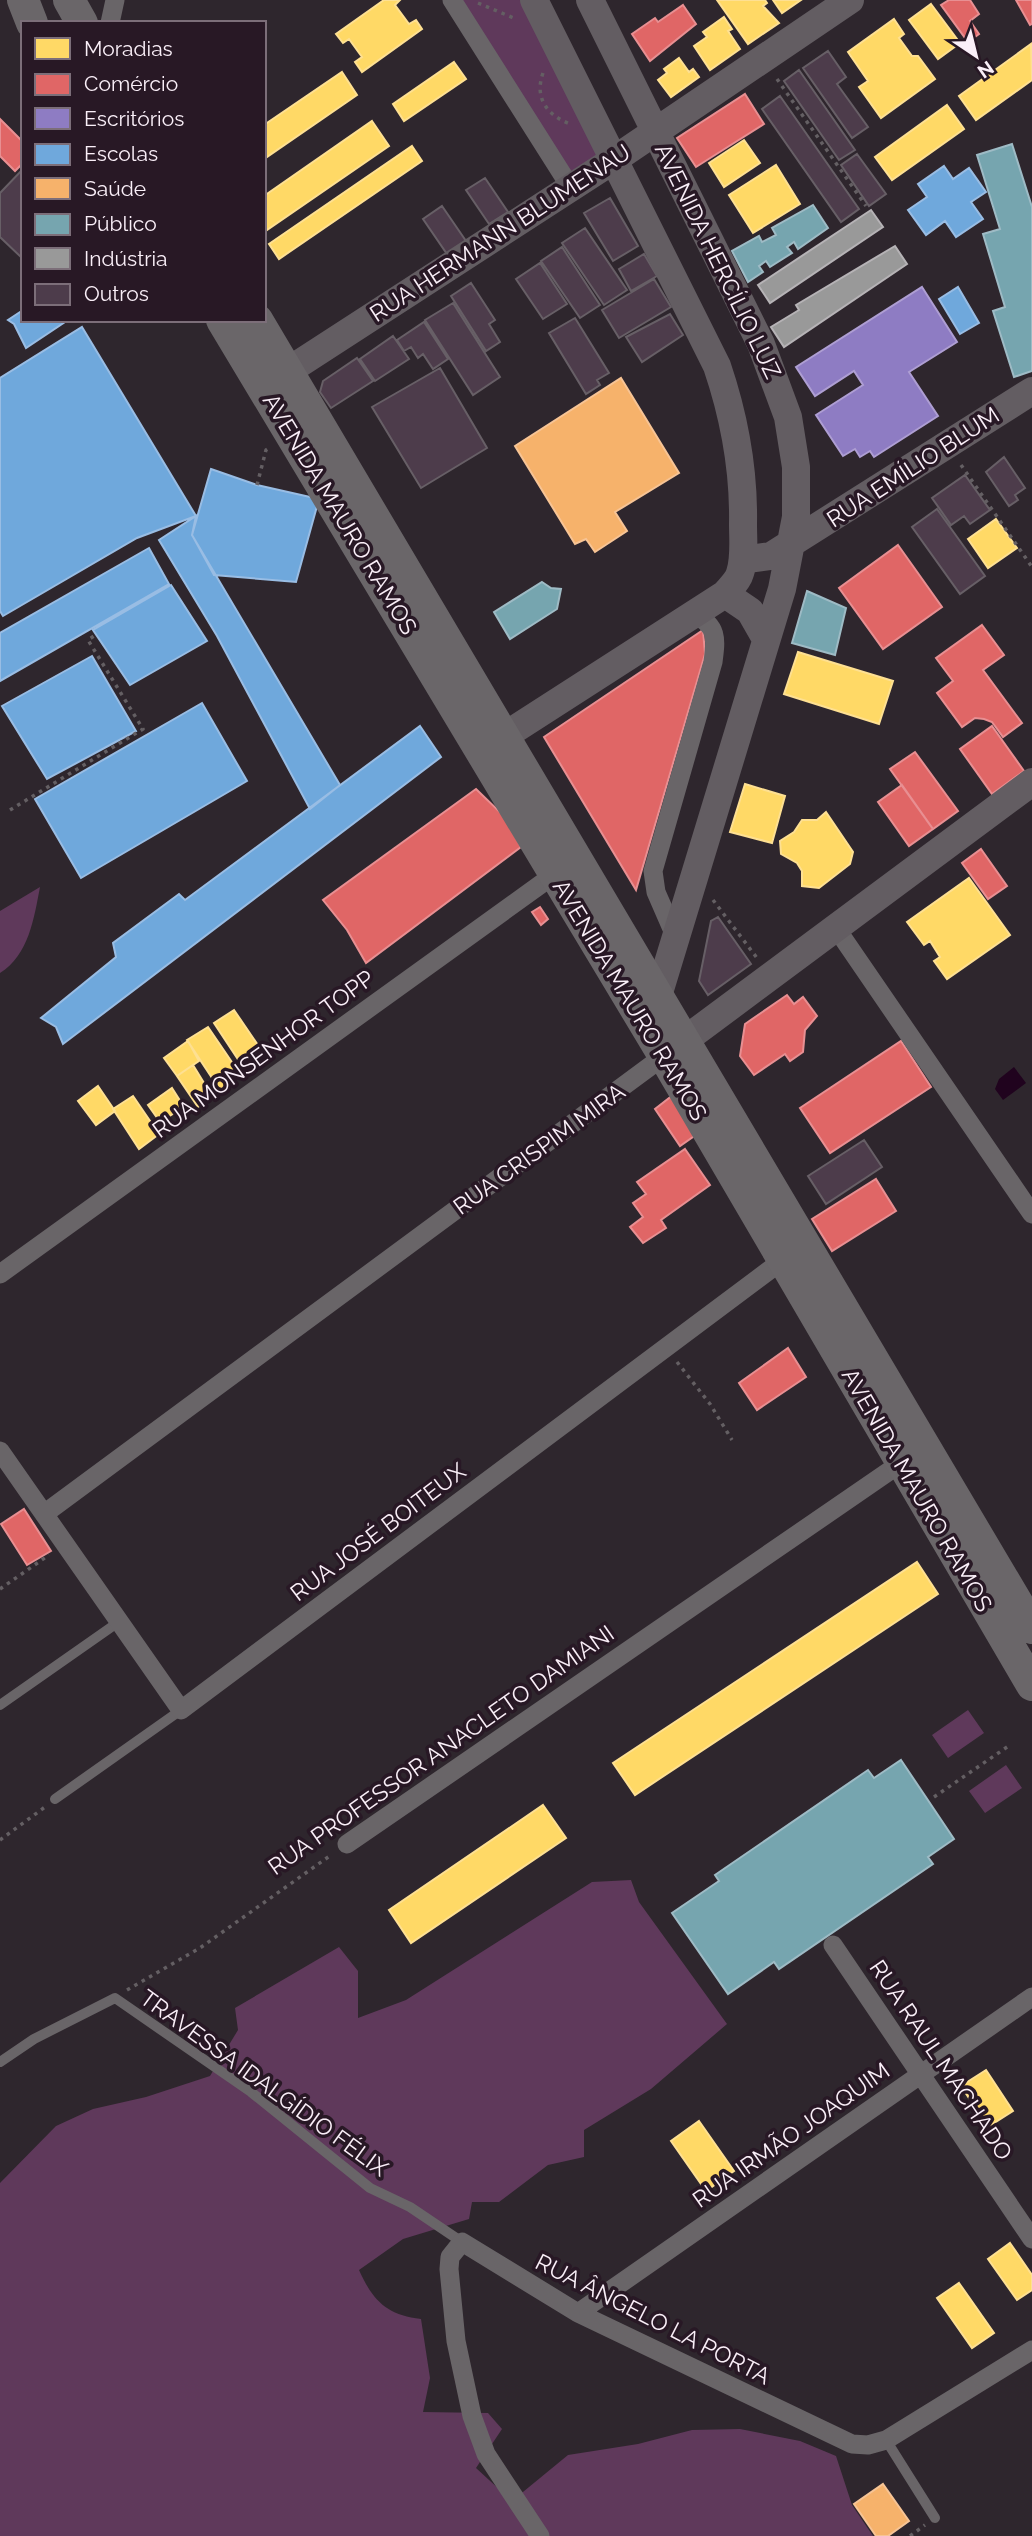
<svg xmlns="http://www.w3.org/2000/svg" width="1032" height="2536" font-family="Raleway,sans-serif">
<rect width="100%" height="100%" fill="#2e262d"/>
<!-- green -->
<path fill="#5f395b" d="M462,0H525L603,154L571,176Z
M40,887C34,918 29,955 0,973V911Z
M968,1710L984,1733L948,1758L932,1735Z
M1006,1765L1022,1788L985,1813L969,1791Z
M631,1880L639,1902L727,2024L651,2089L584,2130V2157L548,2165L499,2202H472L469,2219L403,2239L359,2270C373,2301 387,2315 421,2319L430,2378L423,2412L488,2413L502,2429L476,2468L512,2501L568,2455L638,2444L692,2430L740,2429L800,2441L836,2456L852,2505L873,2536H0V2183L56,2126L93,2109L146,2097L210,2076L238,2030L235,2008L339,1947L358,1971V2018L406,2000L592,1882Z"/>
<!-- water -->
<path fill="#20031e" d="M1014,1067L1026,1083L1003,1100L995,1089L999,1079Z"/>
<!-- homes -->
<path fill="#ffd966" stroke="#fee092" stroke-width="2" d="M384,0H400L395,5L409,24L416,20L422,29L362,72L355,62L362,57L349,39L343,43L336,34Z
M717,0H765L767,3L763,6L779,23L748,44Z
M773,0H801L782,13Z
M931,4L960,43L938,59L909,20Z
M724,17L732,29L728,31L740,49L710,70L694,46L707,37L703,32Z
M894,19L904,34L899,38L912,56H918L935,79L881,118L859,87L868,81L848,52Z
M1031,44L1032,80L976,120L959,96Z
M679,58L689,72L693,69L699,77L671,97L658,80L667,73L664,69Z
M454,62L466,79L404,121L393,104Z
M342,72L357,95L264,159V125Z
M947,105L964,129L892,180L875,157Z
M372,121L389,146L264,232V196Z
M744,140L760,163L724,187L709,163Z
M412,146L422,161L279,259L269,244Z
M776,165L800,204L753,233L729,195Z
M996,519L1017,548L988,568L968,539Z
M798,652L893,681L879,724L784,694Z
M745,784L785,796L772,843L730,832Z
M826,812L853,852L850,864L819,888L802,886V871L797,863L781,854L780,841L794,832L802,820H817Z
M969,878L1010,935L947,979L934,961L940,957L930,941L924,945L907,922Z
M234,1010L264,1054L245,1070L214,1023Z
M208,1027L240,1074L220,1090L187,1040Z
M188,1041L199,1061L177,1076L164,1058Z
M193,1065L212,1096L198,1107L177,1076Z
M98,1086L115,1111L96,1125L78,1101Z
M172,1088L184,1107L160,1122L148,1105Z
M133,1096L159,1134L139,1149L113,1109Z
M917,1562L938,1594L635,1795L613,1763Z
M543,1805L566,1838L411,1943L389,1910Z
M986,2070L1013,2111L988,2127L961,2086Z
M699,2121L734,2171L706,2191L671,2141Z
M1010,2243L1032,2275V2290L1017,2300L988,2259Z
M959,2283L994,2333L972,2348L937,2298Z"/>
<!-- shops -->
<path fill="#e06666" stroke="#e88f92" stroke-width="2" d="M949,0H970L979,14L970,21L979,34L968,42L941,5Z
M1016,0H1032V24L1030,25Z
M683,5L696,24L650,61L632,34L655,18L658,22Z
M745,94L764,124L696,167L677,138Z
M0,119L23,142V163L15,171L0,156Z
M898,545L942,607L883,649L839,588Z
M982,625L1004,655L983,670L1022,723L1003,737L992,722L984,719L975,718L962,727L937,693L953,681L936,658Z
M703,630L705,654L636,890L544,737Z
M992,726L1024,771L992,794L960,749Z
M915,752L958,811L933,829L890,769Z
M902,785L933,829L909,846L878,802Z
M476,789L504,816L521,847L366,963L347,930L323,900Z
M981,849L1007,886L988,899L962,863Z
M540,907L548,919L541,925L532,912Z
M787,995L794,1004L803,997L817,1016L805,1030L803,1052L790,1061L785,1054L754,1075L740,1056L745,1024Z
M901,1041L931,1087L830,1153L800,1108Z
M673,1095L700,1132L680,1146L655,1109Z
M685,1149L710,1185L661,1220L666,1228L643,1243L630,1227L643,1217L633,1203L646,1194L637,1182Z
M876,1179L896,1211L832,1251L812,1219Z
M788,1348L806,1377L757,1410L739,1383Z
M24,1509L51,1551L27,1565L1,1524Z"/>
<!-- offices -->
<path fill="#8e7cc3" stroke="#ae9ed3" stroke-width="2" d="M922,287L957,342L909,372L938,416L874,457L870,451L860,457L855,449L843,456L816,415L863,385L854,371L815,396L796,367Z"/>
<!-- schools -->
<path fill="#6fa8dc" stroke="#99bde4" stroke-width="2" d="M944,166L953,179L969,168L986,192L971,202L983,219L956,237L945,221L926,235L908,210L927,197L918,184Z
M958,287L979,323L960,334L939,299Z
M23,310V320H68L26,348L14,324L8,320Z
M82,327L196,516L137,538L3,616L0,611V378Z
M211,469L257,485L319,499L296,582L214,575L192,535Z
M196,516L192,535L340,785L310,809L217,636L159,540Z
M149,548L169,584L0,681V633Z
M171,585L207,641L130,685L93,630Z
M92,656L136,731L47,779L2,706Z
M202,703L247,781L81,878L35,799Z
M420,726L441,757L63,1044L56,1027L41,1018L116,957L113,943L179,894L185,900Z"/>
<!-- health -->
<path fill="#f6b26b" stroke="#f7c495" stroke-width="2" d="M621,378L679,473L615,512L627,531L595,552L586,539L575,544L515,446Z
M883,2484L909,2521L888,2536H876L854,2504Z"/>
<!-- public -->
<path fill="#76a5af" stroke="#9ebbc5" stroke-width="2" d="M1012,144L1032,207V371L1014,377L993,311L1005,307L983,234L1000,229L977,155Z
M813,205L828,228L798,249L794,242L787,247L792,253L770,267L766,261L759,266L763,272L748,282L732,251L759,236L762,242L776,235L772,228Z
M542,582L551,588L561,589L557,609L510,639L494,612Z
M807,591L846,608L835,655L792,643Z
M901,1760L954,1839L928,1857L933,1864L779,1969L774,1962L728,1994L672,1913L719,1881L715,1875L868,1770L874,1778Z"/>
<!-- industry -->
<path fill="#999" stroke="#b6b3b6" stroke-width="2" d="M871,210L883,227L770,303L758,285Z
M895,246L907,264L784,347L771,327L799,310L796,305Z"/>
<!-- building -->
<path fill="#4d3c4b" stroke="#675f66" stroke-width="2" d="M828,51L846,77L837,84L868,127L852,138L803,68Z
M799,70L855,150L839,160L784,81Z
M780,96L859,209L841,222L762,109Z
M857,154L886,194L869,206L841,165Z
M23,169V259L0,237V193Z
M485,178L508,212L489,224L466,190Z
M610,198L638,246L613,261L584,213Z
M442,206L466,241L447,254L423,219Z
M585,228L627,290L604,305L562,243Z
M562,247L600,305L580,318L541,261Z
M644,254L657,276L631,291L619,269Z
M540,263L567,304L543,319L516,279Z
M654,279L671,307L619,338L602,310Z
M471,283L495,320L489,324L500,342L486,351L451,296Z
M453,303L500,377L473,395L425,320Z
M670,314L683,335L642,362L626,337Z
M575,318L609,373L597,380L600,385L586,394L549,333Z
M424,322L448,359L433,369L423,354L418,358L411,347L404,351L397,340Z
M393,336L409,359L375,381L360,359Z
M357,358L373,381L331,408L320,392L323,381Z
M440,368L487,448L421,488L372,407Z
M1004,457L1025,488L1015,495L1018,500L1009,506L986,472Z
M965,475L990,510L970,524L964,516L951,525L932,498Z
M937,509L985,576L960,594L912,527Z
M718,917L751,964L708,995L699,981L711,921Z
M864,1140L882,1167L826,1204L808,1176Z"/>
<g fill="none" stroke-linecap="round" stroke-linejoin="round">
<!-- path -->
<path stroke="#645f63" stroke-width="3.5" stroke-dasharray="3.5 5" stroke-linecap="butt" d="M478,3L516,19
M543,73C534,98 547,115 570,124
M777,79L866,206
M961,465L1032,567
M257,485L266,450L269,448
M10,810L143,729L88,640L97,634
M713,900L757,958
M677,1362L710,1404L732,1440
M0,1589L49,1555
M934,1797L1010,1745
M0,1840L45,1807
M127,1990L200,1948L331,1855
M910,2536L925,2525"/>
<!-- lane -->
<path stroke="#696568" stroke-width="10" d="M0,1705L120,1621
M55,1799L181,1710
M0,2062L34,2039L115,1998L251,2092L370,2188L410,2207L462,2242
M886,2440L935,2518"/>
<!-- street -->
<path stroke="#696568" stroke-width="19" d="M452,0L571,188
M110,23L115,0
M836,928L1032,1214
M676,938L656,892L653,871L713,662C716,639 718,626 694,614
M0,1274L555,874
M0,1451L181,1710L783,1260
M44,1514L664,1056
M347,1844L901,1463
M833,1945L1032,2239
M578,2313L1032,1997
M540,2536L486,2454L472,2416L456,2341L449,2269L450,2257L462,2242L578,2313L852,2444L868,2445L886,2440L1032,2350"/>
<!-- secondary -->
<path stroke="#635d62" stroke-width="28" d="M590,0L761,344L788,417L796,467V517L782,589L658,996
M288,371L612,161L850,0
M743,556L749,559L771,556L1032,391
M725,594L750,611L766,639
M484,749L725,594C730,588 738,581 740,573C745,558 743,540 743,524C744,469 735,419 717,366L534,0
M666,1054L1032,782"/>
<!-- primary -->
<path stroke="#6a6669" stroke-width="32" d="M23,0L32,23
M69,0L82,23
M222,320L664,1056L1032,1685
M257,320L1032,1628"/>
</g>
<g text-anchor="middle" stroke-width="7" stroke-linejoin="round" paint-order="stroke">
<!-- street labels -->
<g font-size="23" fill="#faeff8" stroke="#281825">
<text transform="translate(500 233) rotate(-33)" y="8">RUA HERMANN BLUMENAU</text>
<text transform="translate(718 261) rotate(64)" y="8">AVENIDA HERCÍLIO LUZ</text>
<text transform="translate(913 467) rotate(-33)" y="8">RUA EMÍLIO BLUM</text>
<text transform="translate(340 514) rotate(59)" y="8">AVENIDA MAURO RAMOS</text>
<text transform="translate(630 1000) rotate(59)" y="8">AVENIDA MAURO RAMOS</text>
<text transform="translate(263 1054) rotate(-36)" y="8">RUA MONSENHOR TOPP</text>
<text transform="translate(539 1149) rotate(-36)" y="8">RUA CRISPIM MIRA</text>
<text transform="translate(917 1490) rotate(60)" y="8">AVENIDA MAURO RAMOS</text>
<text transform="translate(378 1532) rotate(-37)" y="8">RUA JOSÉ BOITEUX</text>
<text transform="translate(441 1750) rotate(-35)" y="8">RUA PROFESSOR ANACLETO DAMIANI</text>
<text transform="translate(941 2060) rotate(56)" y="8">RUA RAUL MACHADO</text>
<text transform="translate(264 2083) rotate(36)" y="8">TRAVESSA IDALGÍDIO FÉLIX</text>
<text transform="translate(791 2135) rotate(-35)" y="8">RUA IRMÃO JOAQUIM</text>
<text transform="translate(653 2319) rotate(27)" y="8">RUA ÂNGELO LA PORTA</text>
</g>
</g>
<!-- legend -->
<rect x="21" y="21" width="245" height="301" fill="#281825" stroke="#7c6e79" stroke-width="2"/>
<rect x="35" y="38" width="35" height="21" fill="#ffd966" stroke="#7c6e79" stroke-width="2"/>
<text x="84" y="56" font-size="21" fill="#faeff8">Moradias</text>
<rect x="35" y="74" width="35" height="21" fill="#e06666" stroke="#7c6e79" stroke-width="2"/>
<text x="84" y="91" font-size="21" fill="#faeff8">Comércio</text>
<rect x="35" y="108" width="35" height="21" fill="#8e7cc3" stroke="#7c6e79" stroke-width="2"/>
<text x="84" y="126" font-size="21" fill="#faeff8">Escritórios</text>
<rect x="35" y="144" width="35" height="21" fill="#6fa8dc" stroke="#7c6e79" stroke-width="2"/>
<text x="84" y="161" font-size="21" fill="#faeff8">Escolas</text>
<rect x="35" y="178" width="35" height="21" fill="#f6b26b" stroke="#7c6e79" stroke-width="2"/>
<text x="84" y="196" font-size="21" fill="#faeff8">Saúde</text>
<rect x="35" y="214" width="35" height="21" fill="#76a5af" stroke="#7c6e79" stroke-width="2"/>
<text x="84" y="231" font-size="21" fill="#faeff8">Público</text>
<rect x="35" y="248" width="35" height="21" fill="#999999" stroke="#7c6e79" stroke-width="2"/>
<text x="84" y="266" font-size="21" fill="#faeff8">Indústria</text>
<rect x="35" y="284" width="35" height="21" fill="#4d3c4b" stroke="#7c6e79" stroke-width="2"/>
<text x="84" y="301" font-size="21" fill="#faeff8">Outros</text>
<!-- north arrow -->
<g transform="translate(976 56) rotate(145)" stroke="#281825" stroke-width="5" paint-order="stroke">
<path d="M0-5L12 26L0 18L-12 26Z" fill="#faeff8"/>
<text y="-10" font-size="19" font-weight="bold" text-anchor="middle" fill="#faeff8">N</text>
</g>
</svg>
